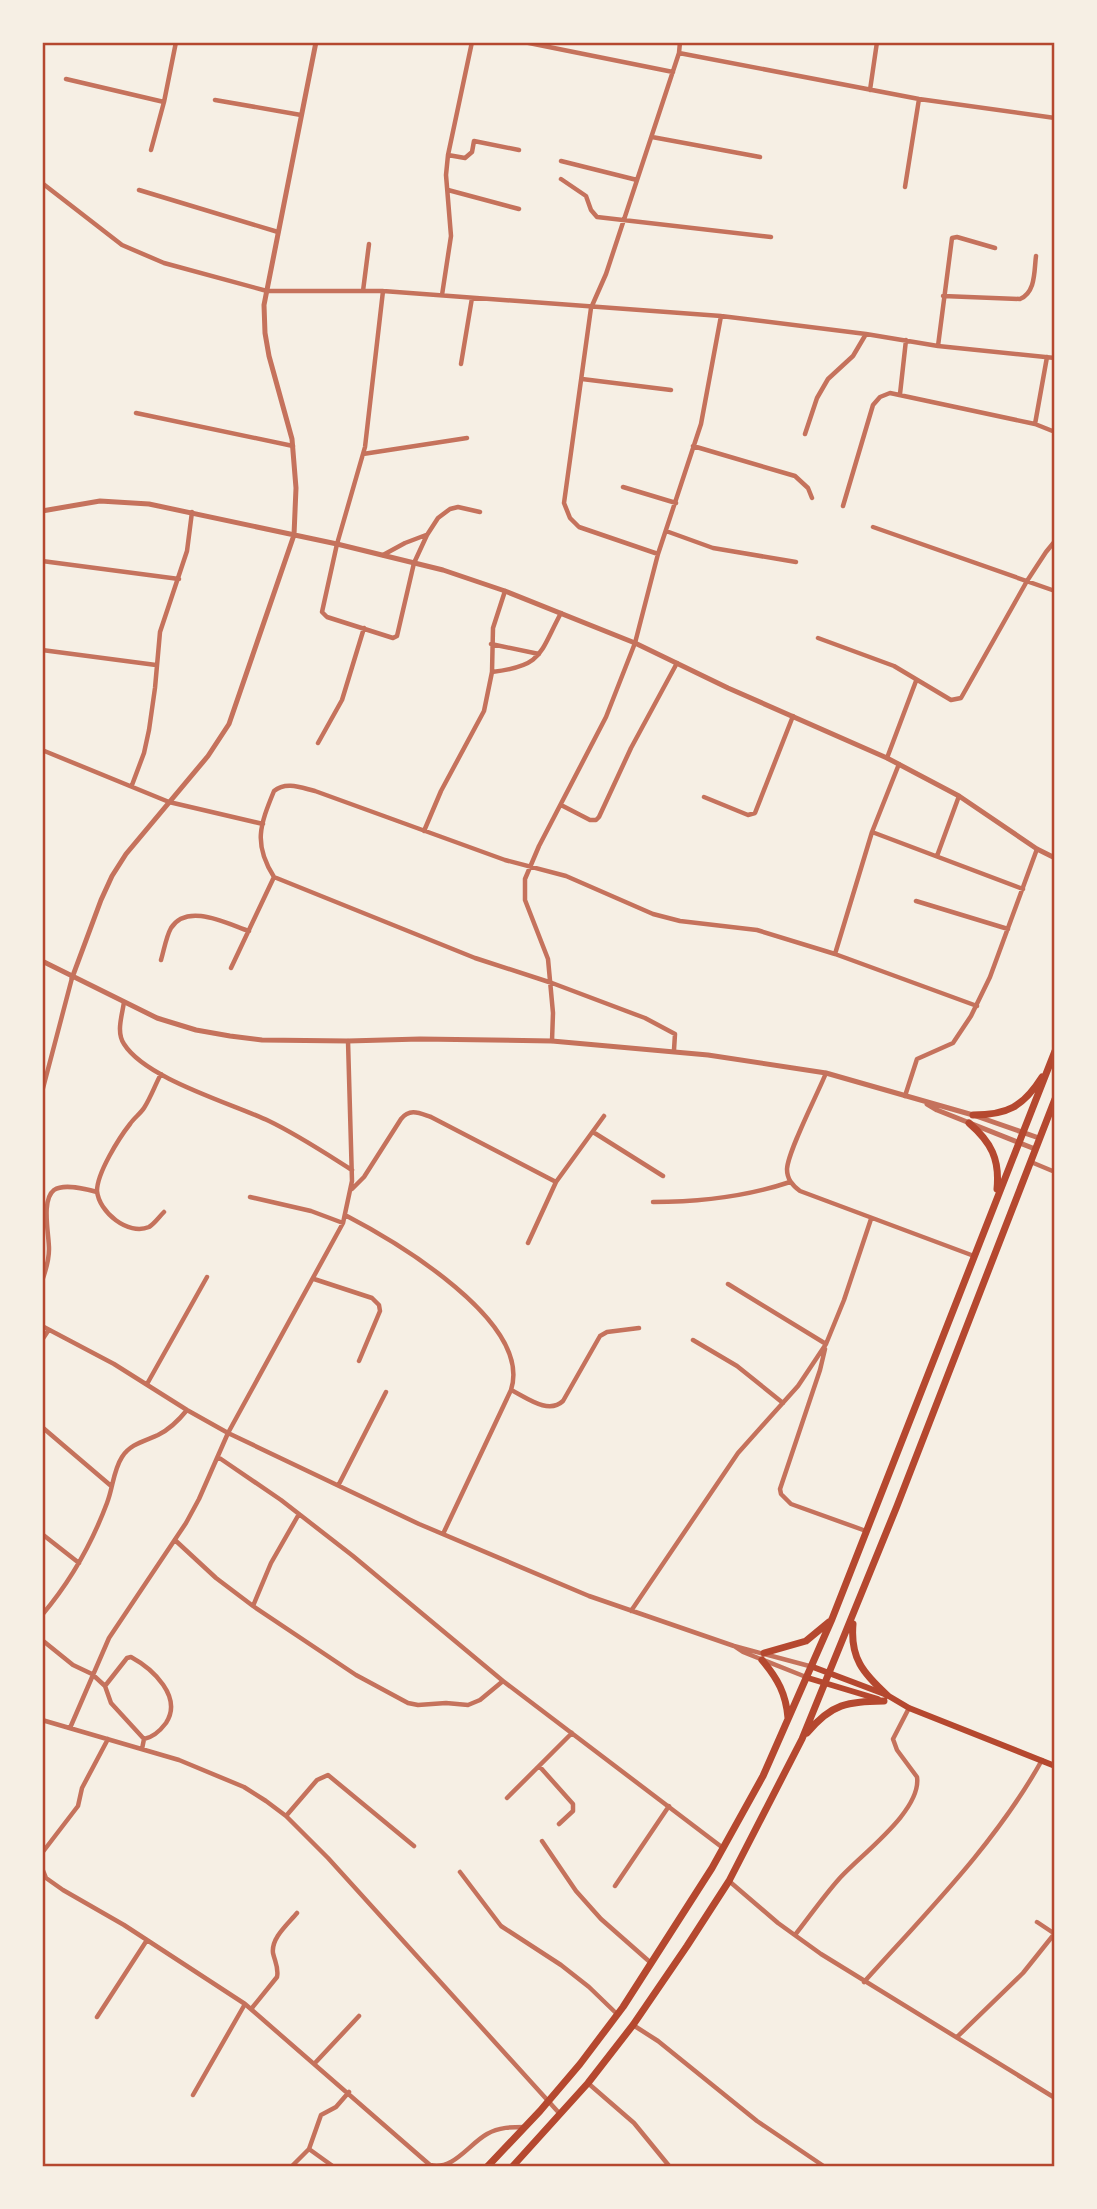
<svg xmlns="http://www.w3.org/2000/svg" width="1097" height="2209" font-family="Raleway,sans-serif">
<rect width="100%" height="100%" fill="#f6efe4"/>
<g fill="none" stroke-linecap="round" stroke-linejoin="round">
<!-- minor -->
<path stroke="#c5725c" stroke-width="4.5" d="M524,42L673,72
M679,53L919,99L1055,118
M66,79L164,102
M870,90L877,42
M215,100L301,115
M652,137L760,157
M151,150L164,102L176,42
M448,155L465,158L472,152L474,141L519,150
M561,161L637,180
M561,179L586,196L591,210L597,217L771,237
M42,183L122,245L164,263L267,291H383L721,316L866,334L938,346L1055,358
M905,187L919,99
M139,190L278,232
M448,190L519,209
M363,291L369,244
M383,291L365,447L337,544L322,612L327,617L393,638L397,636L414,563L427,535L438,518L450,509L458,507L480,512
M442,295L451,236L446,175L448,155L472,42
M943,296L1020,299C1036,292 1034,271 1036,256
M42,336V353
M938,346L952,238L957,237L995,248
M461,364L472,298
M582,379L671,390
M900,394L906,340
M136,413L293,446
M1035,424L1047,357
M805,434L817,398L828,379L853,356L866,334
M693,446L795,476L808,488L812,498
M363,454L467,438
M623,487L676,503
M843,506L873,405L880,397L890,393L1035,424L1055,432
M873,527L1055,591
M666,531L713,548L796,562
M658,554L579,527L570,518L564,503L591,308L606,274L679,53L680,42
M383,555L405,543L426,535
M42,561L179,579
M818,638L894,666L951,700L961,698L1027,581L1046,552L1055,541
M491,644L539,654
M42,650L156,665
M492,672C543,666 539,654 561,613
M318,743L342,700L364,628
M42,750L169,802L263,824
M887,758L916,681
M132,785L144,753L149,730L155,688L160,632L187,551L192,512
M704,797L748,815L755,813L793,716
M561,805L590,820H596L599,817L631,748L677,663
M424,831L441,791L484,711L492,672L493,628L505,591
M872,832L1023,889
M937,856L959,796
M916,901L1008,929
M835,954L872,832L899,764
M161,960C164,950 166,937 171,928C187,902 228,924 249,931
M231,968L274,877
M124,1002C122,1016 116,1032 124,1044C146,1079 231,1103 269,1121C298,1135 325,1153 352,1170
M552,1041L553,1013L548,959L525,900V879L539,846L606,717L635,643L658,554L701,424L721,316
M674,1050L675,1034L645,1018L552,983L475,958L274,877C253,844 260,825 274,791C286,781 302,788 315,791L505,860L566,876L653,914L680,921L757,930L835,954L977,1006
M826,1073C818,1093 788,1151 787,1169C787,1179 792,1185 800,1191L974,1256
M161,1074C155,1085 151,1097 144,1108C140,1114 134,1118 130,1124C119,1138 97,1173 97,1191C99,1212 128,1236 149,1227C154,1224 159,1217 164,1212
M42,1092L72,978
M905,1096L917,1059L953,1043L971,1016L990,977L1037,849
M593,1132L663,1176
M1031,1162L1055,1172
M352,1189L364,1177L401,1119C410,1108 419,1113 431,1117L556,1182
M250,1197L311,1211L343,1223
M653,1202C701,1202 745,1197 790,1182
M345,1215C395,1241 533,1322 511,1390L443,1534
M528,1243L556,1182L604,1116
M314,1279L372,1298L379,1305L380,1311L359,1361
M42,1281C46,1270 49,1260 49,1249C49,1234 41,1200 54,1190C64,1183 86,1189 97,1192
M728,1284L826,1344
M42,1326L114,1364L187,1410L228,1433L419,1524L589,1596L734,1646L813,1667
M42,1340L48,1331
M693,1340L737,1366L783,1403
M825,1349L820,1370L780,1489L781,1494L791,1504L866,1531
M147,1384L207,1277
M511,1390C526,1397 548,1415 563,1401L600,1336L607,1332L639,1328
M42,1427L110,1485
M218,1457L281,1500L353,1556L503,1681L723,1848
M339,1484L386,1392
M42,1534L79,1563
M176,1541L216,1578L253,1606L356,1675L408,1703L418,1705L446,1703L468,1705L480,1700L503,1681
M253,1606L271,1563L299,1514
M631,1611L738,1453L798,1386L826,1344L844,1300L871,1219
M42,1615C70,1582 92,1543 107,1503C113,1488 113,1471 122,1457C130,1444 145,1441 158,1435C170,1429 179,1420 187,1410
M42,1640L73,1665L92,1674L105,1686L111,1703L144,1739L142,1749
M734,1646L743,1652L806,1677
M105,1686L127,1658L131,1657C153,1669 183,1697 166,1723C160,1731 154,1737 144,1739
M42,1720L179,1760L244,1787L266,1801L286,1816L328,1858L560,2114
M70,1728L109,1638L186,1523L199,1499L228,1433L343,1223L352,1181L348,1041
M540,1767L573,1804V1811L559,1824
M507,1798L572,1733
M286,1816L317,1780L328,1775L414,1846
M542,1841L576,1891L601,1919L651,1963
M42,1853L78,1806L82,1788L108,1739
M42,1868L46,1878L63,1890L124,1925L245,2004L430,2165C453,2171 469,2144 487,2134C499,2127 512,2127 525,2127
M460,1872L501,1926L561,1965L589,1987L617,2014
M729,1881L778,1923L821,1954L1055,2098
M615,1886L669,1806
M1037,1922L1055,1934
M795,1935C810,1916 823,1897 839,1879C860,1855 922,1811 917,1777L897,1750L893,1739L909,1708
M864,1982C927,1912 996,1843 1042,1760
M252,2008L277,1977C279,1968 275,1962 273,1953C271,1938 288,1924 297,1913
M97,2017L147,1940
M633,2025L658,2041L757,2121L825,2167
M957,2037L1023,1973L1055,1933
M315,2063L359,2016
M589,2084L634,2123L670,2167
M193,2095L245,2004
M291,2167L309,2149
M334,2167L309,2149L321,2115L336,2107L349,2092"/>
<!-- tertiary -->
<path stroke="#c5725c" stroke-width="5" d="M42,511L100,501L149,504L337,544L443,570L505,591L635,643L728,688L887,758L959,796L1037,849L1055,858
M42,961L157,1018L196,1030L230,1036L262,1040L348,1041L420,1039L552,1041L708,1055L826,1073L973,1115L1039,1138
M72,978L101,900L112,876L126,854L208,756L229,724L294,535L296,488L292,439L269,356L265,333L264,305L316,42
M927,1104L937,1110L1035,1149"/>
<!-- secondary -->
<path stroke="#b5482f" stroke-width="6" d="M813,1667L887,1695L909,1708L1055,1766
M808,1678L878,1699"/>
<!-- primary -->
<path stroke="#b5482f" stroke-width="7" d="M973,1115C1007,1115 1023,1107 1042,1077
M969,1123C991,1142 1000,1159 997,1189
M853,1624C850,1658 863,1673 887,1695
M764,1653L806,1641L829,1622
M762,1660C778,1679 786,1694 788,1718
M807,1733C832,1703 847,1702 884,1701
M487,2167L540,2111L580,2064L623,2007L712,1868L763,1776L832,1619L1055,1051
M512,2167L588,2083L633,2025L687,1946L729,1881L802,1739L897,1506L1055,1099"/>
</g>
<!-- border -->
<rect width="1097" height="2209" fill="none" stroke="#f6efe4" stroke-width="88"/>
<rect x="44" y="44" width="1009" height="2121" fill="none" stroke="#b5482f" stroke-width="2.5"/>
</svg>
